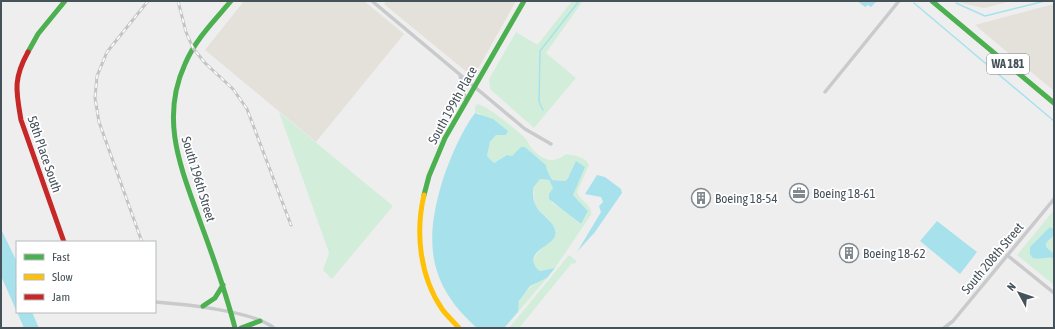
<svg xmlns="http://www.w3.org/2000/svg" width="1055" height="329" font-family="'Asap Condensed',sans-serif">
<rect width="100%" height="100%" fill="#efeeee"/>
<!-- commercial -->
<path fill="#e4e1db" d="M244,1H364L404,34L316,142L205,50Z
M386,1H516L479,67L474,72L468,73L384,4Z
M952,1H1012L984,8Z
M1054,4V91L975,25Z"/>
<!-- green -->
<path fill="#d2eedb" d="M572,1H583L546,53L576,78L534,128L490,89L489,79L516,32L536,44H538Z
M477,104C487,105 517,130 525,138C527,140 528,143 530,146C539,158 552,166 566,154C575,156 585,156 589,165L577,192C580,201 593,205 591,215L555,268L540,271C522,262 546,244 554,238L549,220L535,206L533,188L540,179L549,180L553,188L552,203L563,209L580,224L588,211L573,195V170L565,181L552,180L547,170L546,165L525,147L512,156L507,155L494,163L487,156L490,142L496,135H506L479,113H475V107Z
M279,112L393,206L332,279L323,270L329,253Z
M1054,210V285L1017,255Z
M569,255L577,261L574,264L572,263L519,328H509Z
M547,278L518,312C517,295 532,284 547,278Z"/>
<!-- water -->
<path fill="#a7e2ec" d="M857,1H877L871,7L868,5L865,7Z
M475,113L493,119L508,131L506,135H496L490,142L487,156L494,163L507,155L512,156L521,147H525L546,165L547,170L552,180L565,181L568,178L576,161L585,167L573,195L588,211L581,224L549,199V194L553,188L549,180L540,179L533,188C533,194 533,201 536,206C540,215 561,225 554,238C549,246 530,251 534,264C536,268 537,269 540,271L555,268L547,278L530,286L519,301L518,312L504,328H477C427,284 424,240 443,179C451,156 461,132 475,113Z
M597,175L605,177L621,189L622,193L595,232L577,252L601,212L599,206L603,202L601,197L585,194Z
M937,221L977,252L960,274L920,241Z
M1050,227L1054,229V235L1046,243V247L1054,254V258C1047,256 1041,260 1033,258L1030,254V247Z
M1,229L17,262V312H32L39,328H24L1,276Z"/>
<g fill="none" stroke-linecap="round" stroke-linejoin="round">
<!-- stream -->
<path stroke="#a7e2ec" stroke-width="1.5" d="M914,3L1054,121
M956,3L985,16L1045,1
M543,110L539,102L540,51L579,1"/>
<!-- street -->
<path stroke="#c8cacc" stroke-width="3.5" d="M372,1L525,129L551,144
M460,75L466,101
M825,92L899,1
M1007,255L1054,293
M155,302C182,304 254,311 274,328
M944,328L953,321L1054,199"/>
<!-- fast -->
<path stroke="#4caf50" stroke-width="5" d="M231,1C214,21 195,40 185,64C159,121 182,170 201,224C214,259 226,293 235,328
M932,1L1054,103
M28,52L38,34L65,1
M424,195L429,176L445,138L524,1
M203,306L215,298L223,285
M241,328L260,321"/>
<!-- slow -->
<path stroke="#ffc107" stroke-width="5" d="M424,195C415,233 420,277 442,309C447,316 454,322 459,328"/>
<!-- jam -->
<path stroke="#c62828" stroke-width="5" d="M28,52C13,79 16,91 21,120L64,242"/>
<!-- rail casing -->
<g stroke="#c3c4c6" stroke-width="3">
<path id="rail" d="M178,1L186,32L193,48L205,63L233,89L247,109L291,225
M142,242L99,122L95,98L97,76L107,52L148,1"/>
</g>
<!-- rail -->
<use href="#rail" stroke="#fff" stroke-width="1.5" stroke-dasharray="4.5" stroke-linecap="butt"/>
</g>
<!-- icons -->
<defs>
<g id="office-ring" transform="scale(1)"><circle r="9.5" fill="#fff" stroke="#81898e" stroke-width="1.5"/><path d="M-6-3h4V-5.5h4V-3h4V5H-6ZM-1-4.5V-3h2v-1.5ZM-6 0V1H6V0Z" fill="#81898e"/></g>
<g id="building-ring" transform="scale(1)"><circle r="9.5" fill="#fff" stroke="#81898e" stroke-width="1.5"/><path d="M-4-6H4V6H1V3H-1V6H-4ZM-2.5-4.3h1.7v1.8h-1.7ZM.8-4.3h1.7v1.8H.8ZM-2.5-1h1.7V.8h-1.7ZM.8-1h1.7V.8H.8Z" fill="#81898e"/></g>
</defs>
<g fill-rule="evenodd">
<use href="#office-ring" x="799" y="193"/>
<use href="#building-ring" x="701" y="198"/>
<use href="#building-ring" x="849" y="253"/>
</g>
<g text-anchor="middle" stroke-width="3.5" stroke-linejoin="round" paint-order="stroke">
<!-- shield labels -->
<rect fill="#fff" stroke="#7e868c" stroke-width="1" x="987" y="54" width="42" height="20" rx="3"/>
<g font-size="12" font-weight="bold" fill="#46525a">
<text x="1008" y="68">WA 181</text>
</g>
<!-- street labels -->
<g font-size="13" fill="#46525a" stroke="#fff">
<text transform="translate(452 105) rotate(-61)" y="5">South 199th Place</text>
<text transform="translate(45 154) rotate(71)" y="5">58th Place South</text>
<text transform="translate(199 179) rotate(73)" y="5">South 196th Street</text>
<text transform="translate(992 258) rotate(-50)" y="5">South 208th Street</text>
</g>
<!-- poi labels -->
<g font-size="13" fill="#46525a" stroke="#fff" text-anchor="start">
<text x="813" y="198">Boeing 18-61</text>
<text x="715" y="203">Boeing 18-54</text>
<text x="863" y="258">Boeing 18-62</text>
</g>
</g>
<!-- border -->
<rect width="1055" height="329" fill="none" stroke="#46525a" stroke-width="4"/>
<!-- legend -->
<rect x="16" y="241" width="140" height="72" fill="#ffffff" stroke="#b5babd"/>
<rect x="24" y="254" width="20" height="6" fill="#4caf50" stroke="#b5babd"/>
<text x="52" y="261" font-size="12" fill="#46525a">Fast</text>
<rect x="24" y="274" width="20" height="6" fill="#ffc107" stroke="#b5babd"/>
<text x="52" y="281" font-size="12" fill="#46525a">Slow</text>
<rect x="24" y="294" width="20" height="6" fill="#c62828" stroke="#b5babd"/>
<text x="52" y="301" font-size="12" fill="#46525a">Jam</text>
<!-- north arrow -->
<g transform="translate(1019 293) rotate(310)" stroke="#ffffff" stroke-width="3" paint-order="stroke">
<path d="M0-3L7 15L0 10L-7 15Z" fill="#46525a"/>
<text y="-6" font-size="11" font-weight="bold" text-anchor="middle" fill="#46525a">N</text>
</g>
</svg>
